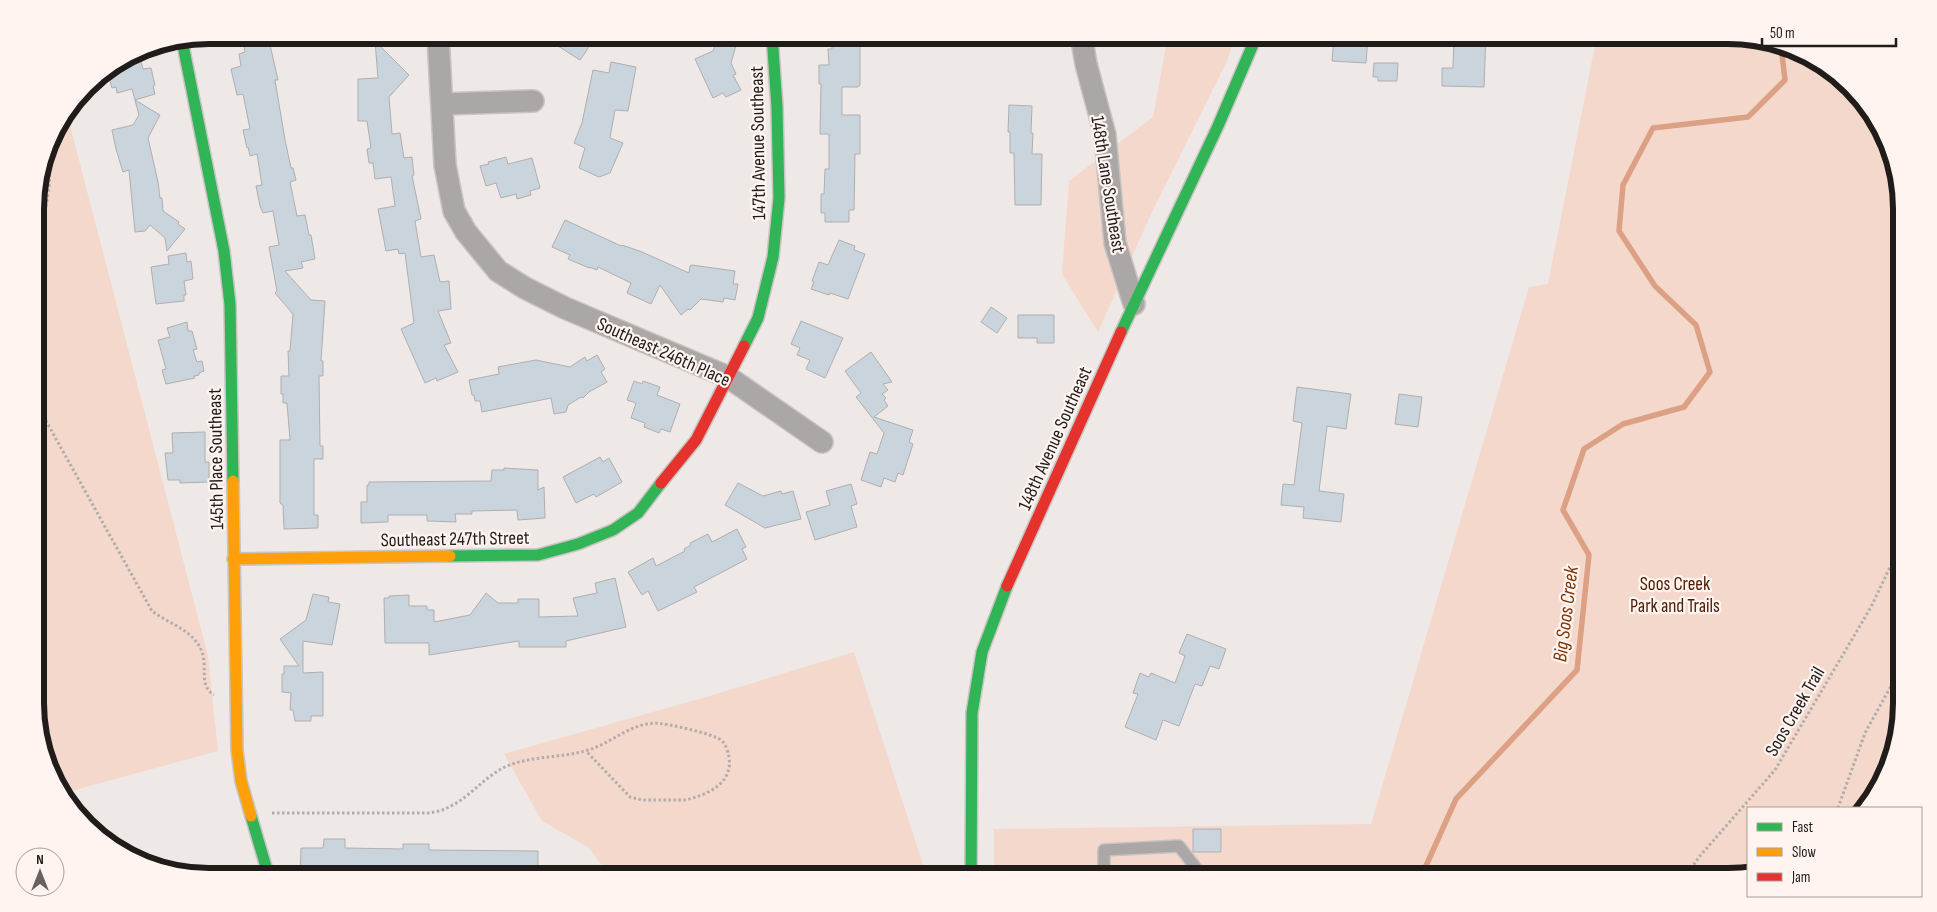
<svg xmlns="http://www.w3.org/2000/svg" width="1937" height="912" font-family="'Sofia Sans Condensed',sans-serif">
<rect width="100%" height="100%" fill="#eee8e6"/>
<!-- green -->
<path fill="#f5d8cc" d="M1168,35H1236L1227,61L1152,212L1098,332L1062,274L1069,181L1153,117Z
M1597,35H1728L1795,48L1866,103L1901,186L1902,704L1889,770L1867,808H1748V874L1739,877H994V829L1371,824L1529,287L1548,284Z
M67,114L201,629L208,656L218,751L64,793L37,726L35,197L53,132Z
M854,652L927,877H611L588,847L542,821L504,754L713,695Z"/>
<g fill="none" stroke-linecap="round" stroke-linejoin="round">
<!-- stream -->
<path stroke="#dca084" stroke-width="5.5" d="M1421,877L1456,799L1577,670L1589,555L1563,510L1584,449L1623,424L1684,407L1710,372L1696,325L1655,286L1619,231L1623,185L1653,128L1748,117L1785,80L1781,46"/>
</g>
<!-- building -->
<path fill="#c9d4dc" stroke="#b0afb0" d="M566,35H577L591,44L580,60L558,46Z
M719,35H739L731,63L736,74L733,75L741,90L726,97L723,93L713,98L695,59L713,51Z
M1334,35L1368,36L1366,63L1332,61Z
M1454,35H1486L1484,87L1442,86V68H1453Z
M268,36L278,80H275L285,140L291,168H293L296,180L290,182L297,216L305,215L309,235H311L315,259L301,262L303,268L285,271L311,300L325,301L321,361H323V376H319L320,446H323V459H314V515H318V528L284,529L283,505L280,503V440H290L287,403H283V394H281V376H289L288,351H290L293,314L275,293L277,291L269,247L279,245L273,211L263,213L260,206L256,186L262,185L257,154L250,156L248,147L247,148L243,130L250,129L243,94L237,95L231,69L241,66L239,54L245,52L243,41Z
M832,37H848V42H860V85L858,87H842V115H860V154H855L854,210H849V222H825V213H821V194H824L825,169H829V134H820L821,84H819V65H829L828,49H832Z
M375,41L409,75L389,97L392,134L400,133L404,158L412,157L414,175L412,176L421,219L415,221L421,257L434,255L440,282L449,281L451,309L438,311L451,343L444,345L458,372L437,381L436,378L425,383L401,329L414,323L405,253L399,254L398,249L386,251L378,209L395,206L391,177L375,179L373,163H369L367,149L371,148L367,121H358V79L378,78Z
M138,51L143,69L151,68L155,85L153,86L155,94L135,100L160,115L148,138L158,182L160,198H162L163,211L179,222L178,224L185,229L167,251L165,238L150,225L145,231L135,232L129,170L123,172L116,149L112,130L133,125L139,115L132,89L117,93L116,87L112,88L107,70Z
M611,62L636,67L628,111L615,110L610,138L623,143L610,173L599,177L579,168L585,148L574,143L582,123L593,70L609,73Z
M1374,63H1398L1397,81H1378V77H1373Z
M1009,105L1032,106L1031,133H1033L1032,154H1042L1041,205H1015L1014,153H1010V132H1008Z
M506,157L508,164L532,158L540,188L530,191L531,195L517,199L516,194L501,198L496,183L486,186L480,166L489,164L488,162Z
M565,220L621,246L622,245L642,252L689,273L690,266L692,265L735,271L733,284H738L735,300L724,298L723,302L701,299L690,310L688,309L681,315L660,285L651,304L627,293L631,283L598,267L597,270L589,267V268L568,259L570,255L552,247Z
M839,240L855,246L854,250L865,254L848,299L830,293L829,295L811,289L814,282L812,281L819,262L828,265Z
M186,253L187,262L191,261L193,279L184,281L186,295H184V301L156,304L151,267L169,264L168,256Z
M991,307L1007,318L997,333L981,322Z
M1018,315H1054V343H1037V338H1018Z
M801,321L843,338L825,378L806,369L810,360L797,355L800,348L791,344Z
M187,322L188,331H192L197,349L193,350L197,362L202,361L204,371L199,373V375L194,376L195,378L166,384L162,370L166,369L158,340L170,337L167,328Z
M871,352L892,382L883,384L888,390L882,394L886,398L884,400L888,406L874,417L913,430L909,442L913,444L903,475L898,473L895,482L884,478L881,487L861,480L870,452L877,454L884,433L856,397L861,393L845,371Z
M597,355L605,369L601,372L607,382L589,392L583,398L581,397L568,405L566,412L554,414L551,398L482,412L480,401H475L474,395H472L469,380L499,374L498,367L536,360L570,367L585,357L587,361Z
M634,381L642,384L643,381L660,387L657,395L680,404L670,432L661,429L659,433L644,427L645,423L631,418L636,403L627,400Z
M1297,387L1351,394L1346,429L1327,426L1319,491L1344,494L1341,522L1303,518L1304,507L1281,505L1283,484L1294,485L1302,423L1293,421Z
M1399,394L1422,397L1418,427L1395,424Z
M205,432V462H209V482L180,483V480H168L165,453H173L172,433Z
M600,457L603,462L609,458L622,482L596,497L594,494L576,503L563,477Z
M504,468L538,470V490L544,487L545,518L518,520L517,510L472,511V514H455L456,522L427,521V515H388V522L361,523V502H367V485H369V482L491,481L492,470H504Z
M738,483L763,496L781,491L782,494L793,491L801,519L765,528L725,505Z
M851,484L857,504L851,506L857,527L815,540L806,512L830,505L826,491Z
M737,529L746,547L742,549L747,559L694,587L697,592L658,611L648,591L642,595L628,572L653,558L656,566L685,551L684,549L691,545L690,543L708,534L712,542Z
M615,578L626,627L566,641V647H519V641L429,655V643H385L384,598H389V596L409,595V606H427V610H434V622L470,615L486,593L498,603H518V599H539V617L578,616L573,598L597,593L595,583Z
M313,594L329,597L328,602L340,604L332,645L303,641V673L323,672V716H311V721H295L293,710H290L291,693L282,692V674H284V666H299L280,639L306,620Z
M1187,634L1226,649L1219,669L1210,666L1202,686L1195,684L1179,726L1163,720L1156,740L1125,727L1138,694L1133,693L1140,673L1149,677L1151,673L1175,683L1185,656L1179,653Z
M1193,829H1221V852H1193Z
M324,839H345V848L403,849V844H429V850L538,851V877H300L301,848H323Z"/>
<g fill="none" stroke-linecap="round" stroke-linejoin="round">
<!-- lane casing -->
<g stroke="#c8c4c2" stroke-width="14">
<path id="lane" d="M1104,877V850L1179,846L1203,877"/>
</g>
<!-- street casing -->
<g stroke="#c8c4c2" stroke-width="24">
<path id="street" d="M438,35L445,165L454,211L466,232L498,271L525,288L565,308L728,377L822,442
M1081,35L1086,64L1105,135L1115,243L1134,304
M442,104L533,101"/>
</g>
<!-- fast casing -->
<g stroke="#c8c4c2" stroke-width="14">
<path id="fast" d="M182,40L224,251L230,304L233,481
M1121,332L1218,126L1257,35
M744,346L758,318L773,257L779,198L777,107L772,35
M450,556L538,555L578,544L613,530L638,513L661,483
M251,816L269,877
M971,877L972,713L982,652L1007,586"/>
</g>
<!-- slow casing -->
<g stroke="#c8c4c2" stroke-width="14">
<path id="slow" d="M233,481L237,750L241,781L251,816
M233,559L450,556"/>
</g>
<!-- jam casing -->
<g stroke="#c8c4c2" stroke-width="14">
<path id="jam" d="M661,483L696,440L744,346
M1007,586L1121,332"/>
</g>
<!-- path -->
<path stroke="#b1adac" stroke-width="3" stroke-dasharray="2.5 2.5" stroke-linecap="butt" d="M35,245C43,216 55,185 47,154
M36,403L152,611C169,624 194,630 202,652C208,667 198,685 214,695
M1838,808L1865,733L1902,666
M272,813H429C436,812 444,810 451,806C471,796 485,776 507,766C531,756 560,758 585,751C609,745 629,724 655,723C665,723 714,734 721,740C726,744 728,752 729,757C733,784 708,794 686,800H642L630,797L586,751
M1685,877L1699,857L1775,770L1871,607L1902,542"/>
<!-- lane -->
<use href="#lane" stroke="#aaa7a6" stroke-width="11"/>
<!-- street -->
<use href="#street" stroke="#aaa7a6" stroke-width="21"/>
<!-- fast -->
<use href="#fast" stroke="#30b455" stroke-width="11"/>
<!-- slow -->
<use href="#slow" stroke="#ff9f0a" stroke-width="11"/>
<!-- jam -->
<use href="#jam" stroke="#e5322d" stroke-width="11"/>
</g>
<g text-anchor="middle" stroke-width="4.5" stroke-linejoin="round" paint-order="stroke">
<!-- street labels -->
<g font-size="19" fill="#201c1a" stroke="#fff4ef">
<text transform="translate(757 143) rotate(-91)" y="7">147th Avenue Southeast</text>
<text transform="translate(1109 184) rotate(81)" y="7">148th Lane Southeast</text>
<text transform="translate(664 351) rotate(24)" y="7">Southeast 246th Place</text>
<text transform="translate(1054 438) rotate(-66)" y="7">148th Avenue Southeast</text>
<text transform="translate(215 459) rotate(-91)" y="7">145th Place Southeast</text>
<text transform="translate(455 538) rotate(-1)" y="7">Southeast 247th Street</text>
<text transform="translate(1794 711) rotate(-60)" y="7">Soos Creek Trail</text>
</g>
<!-- park labels -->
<g font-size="19" fill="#4f1b00" stroke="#fff4ef">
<text x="1675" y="590">Soos Creek<tspan x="1675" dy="22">Park and Trails</tspan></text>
</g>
<!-- water labels -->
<g font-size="20" font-style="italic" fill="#7e3303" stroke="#fff4ef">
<text transform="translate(1565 614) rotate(-83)" y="7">Big Soos Creek</text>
</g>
</g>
<!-- crop -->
<path d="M0 0H1937V912H0ZM209 44H1728A165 165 0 0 1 1893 209V703A165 165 0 0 1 1728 868H209A165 165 0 0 1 44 703V209A165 165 0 0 1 209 44Z" fill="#fff4ef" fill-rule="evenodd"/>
<path fill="none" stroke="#201c1a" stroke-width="6" d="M209 44H1728A165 165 0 0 1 1893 209V703A165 165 0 0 1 1728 868H209A165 165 0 0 1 44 703V209A165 165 0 0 1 209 44Z"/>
<!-- legend -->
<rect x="1747" y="807" width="175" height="90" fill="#fff4ef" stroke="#a69e9a"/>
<rect x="1757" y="823" width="25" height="8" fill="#30b455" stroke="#a69e9a"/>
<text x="1792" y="832" font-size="15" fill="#201c1a">Fast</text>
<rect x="1757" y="848" width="25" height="8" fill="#ff9f0a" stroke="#a69e9a"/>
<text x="1792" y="857" font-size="15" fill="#201c1a">Slow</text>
<rect x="1757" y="873" width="25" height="8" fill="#e5322d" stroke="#a69e9a"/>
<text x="1792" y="882" font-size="15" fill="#201c1a">Jam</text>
<!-- north arrow -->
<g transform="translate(40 872)"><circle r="24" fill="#fff4ef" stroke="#a69e9a"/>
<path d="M0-4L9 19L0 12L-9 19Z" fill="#686361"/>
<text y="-8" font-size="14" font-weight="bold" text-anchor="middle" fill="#201c1a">N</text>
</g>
<!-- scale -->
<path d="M1762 38v8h134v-8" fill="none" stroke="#201c1a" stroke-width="2.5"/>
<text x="1770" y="38" font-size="15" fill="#201c1a" stroke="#fff4ef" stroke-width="4" paint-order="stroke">50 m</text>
</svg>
